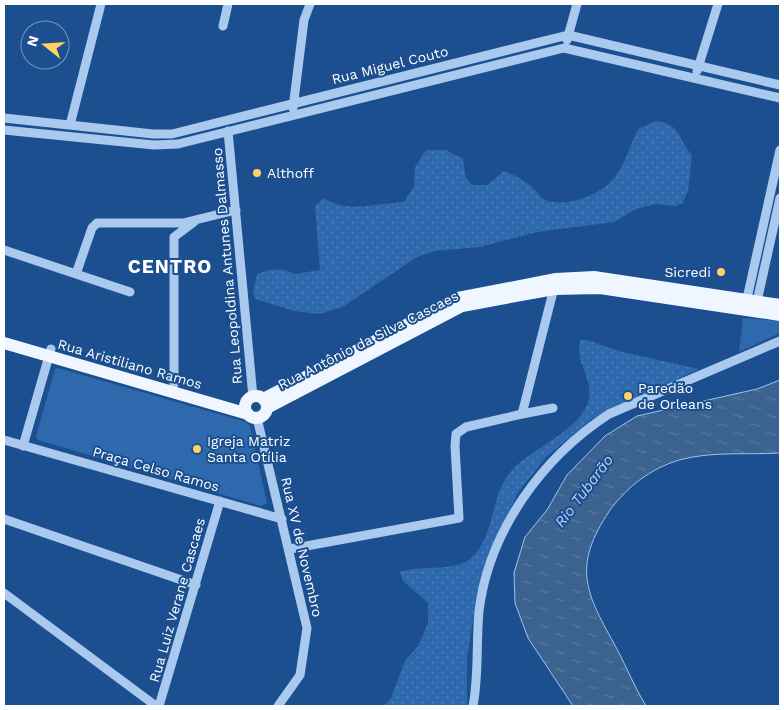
<svg xmlns="http://www.w3.org/2000/svg" width="784" height="710" font-family="'Work Sans',sans-serif">
<defs>
<pattern id="grass-dots" width="8" height="8" patternUnits="userSpaceOnUse" patternTransform="scale(1.25)"><rect width="8" height="8" fill="#2e69ad"/><path d="M2 2h.1M6 6h.1" fill="none" stroke="#4d80b9" stroke-width="1.8" stroke-linecap="round"/></pattern>
<pattern id="water-ripples" width="26" height="14" patternUnits="userSpaceOnUse" patternTransform="scale(1.25)"><rect width="26" height="14" fill="#3c6290"/><path d="M2 4q2-2 4 0t4 0M15 11q2-2 4 0t4 0" fill="none" stroke="#597aa1"/></pattern>
</defs>
<rect width="100%" height="100%" fill="#1b4f8f"/>
<!-- grass -->
<path fill="url(#grass-dots)" d="M656,121C681,124 677,138 692,155L688,191L682,204L675,206L655,204L636,209L614,222L537,232L480,247L435,251L417,257L344,306L320,314L294,311L255,299L253,292L257,274C269,269 282,267 294,274L320,270L315,206L324,198C347,214 378,203 404,202L414,186L415,167L426,150H446L463,159L466,178L472,185H487L504,171C514,174 522,180 531,186C536,191 542,199 548,201C571,207 604,194 617,174C626,161 631,143 638,129Z
M580,340H587L622,352L699,369L592,419L547,456L519,491L505,519L476,600L467,659V706H384L391,698L405,661L418,646L428,623V603L403,581L400,572C417,565 454,572 470,559C496,537 489,495 512,470C532,448 583,429 589,399C593,378 575,364 580,340Z"/>
<!-- green -->
<path fill="#2e69ad" d="M743,318L780,321V333L739,352Z
M58,368L246,422L250,426L267,503L261,506L38,440L36,436L55,369Z"/>
<!-- water -->
<path fill="url(#water-ripples)" stroke="#9cc4f0" d="M780,380V453C746,455 712,451 679,460C650,469 628,486 610,510C571,568 586,593 617,649C627,668 635,688 646,706H573L528,638L515,603L514,573L525,537L547,510L567,475L605,436L637,416L757,389Z"/>
<g fill="none" stroke-linecap="round" stroke-linejoin="round">
<!-- minor -->
<path stroke="#a9c9ee" stroke-width="9" d="M223,26L228,4
M567,40L577,4
M697,71L718,4
M293,108L304,20L310,4
M4,118L153,134H172L568,35L780,85
M70,125L101,4
M4,130L154,145L178,144L564,48L780,98
M228,131L253,397
M4,250L130,292
M76,274L92,228L97,223H183L236,210
M746,303L780,150
M756,306L780,198
M174,384V237L194,222
M522,414L553,408
M257,418L307,628L300,675L278,706
M4,440L282,519
M23,446L51,349
M4,519L196,585
M290,549L459,518L455,446L456,434L466,427L522,414L555,284
M4,593L156,706
M159,706L220,501
M473,706C479,675 476,643 479,611C489,530 543,457 609,414L780,341"/>
<!-- major -->
<path stroke="#f0f6ff" stroke-width="12" d="M4,343L248,414
M245 407a11 11 0 1 1 22 0a11 11 0 1 1-22 0Z
M263,399L458,298L556,279L594,277L780,305
M267,408L462,306L554,289L600,288L780,315"/>
</g>
<!-- markers -->
<g fill="#ffd166" stroke="#1b4f8f" stroke-width="2">
<circle cx="257" cy="173" r="5"/>
<circle cx="721" cy="272" r="5"/>
<circle cx="628" cy="396" r="5"/>
<circle cx="197" cy="449" r="5"/>
</g>
<g text-anchor="middle" stroke-width="4" stroke-linejoin="round" paint-order="stroke">
<!-- street labels -->
<g font-size="14" fill="#fff" stroke="#1b4f8f">
<text transform="translate(390 65) rotate(-14)" y="5">Rua Miguel Couto</text>
<text transform="translate(227 266) rotate(-95)" y="5">Rua Leopoldina Antunes Dalmasso</text>
<text transform="translate(368 340) rotate(-27)" y="5">Rua Antônio da Silva Cascaes</text>
<text transform="translate(130 364) rotate(16)" y="5">Rua Aristiliano Ramos</text>
<text transform="translate(156 469) rotate(16)" y="5">Praça Celso Ramos</text>
<text transform="translate(302 547) rotate(77)" y="5">Rua XV de Novembro</text>
<text transform="translate(177 600) rotate(-74)" y="5">Rua Luiz Verane Cascaes</text>
</g>
<!-- poi labels -->
<g font-size="14" fill="#fff" stroke="#1b4f8f" text-anchor="start">
<text x="267" y="178">Althoff</text>
<text x="711" y="277" text-anchor="end">Sicredi</text>
<text x="638" y="393">Paredão<tspan x="638" dy="16">de Orleans</tspan></text>
<text x="207" y="446">Igreja Matriz<tspan x="207" dy="16">Santa Otília</tspan></text>
</g>
<!-- water labels -->
<g font-size="15" font-style="italic" fill="#b5d3f5" stroke="#1b4f8f">
<text transform="translate(584 491) rotate(-53)" y="5">Rio Tubarão</text>
</g>
<!-- district labels -->
<g font-size="19" font-weight="bold" letter-spacing="1" fill="#fff" stroke="#1b4f8f">
<text x="170" y="273">CENTRO</text>
</g>
</g>
<!-- border -->
<rect width="784" height="710" fill="none" stroke="#ffffff" stroke-width="10"/>
<!-- north arrow -->
<g transform="translate(45 45) rotate(287)"><circle r="24" fill="#1b4f8f" stroke="#7695bc"/>
<path d="M0-4L9 19L0 12L-9 19Z" fill="#ffd166"/>
<text y="-8" font-size="14" font-weight="bold" text-anchor="middle" fill="#ffffff">N</text>
</g>
</svg>
